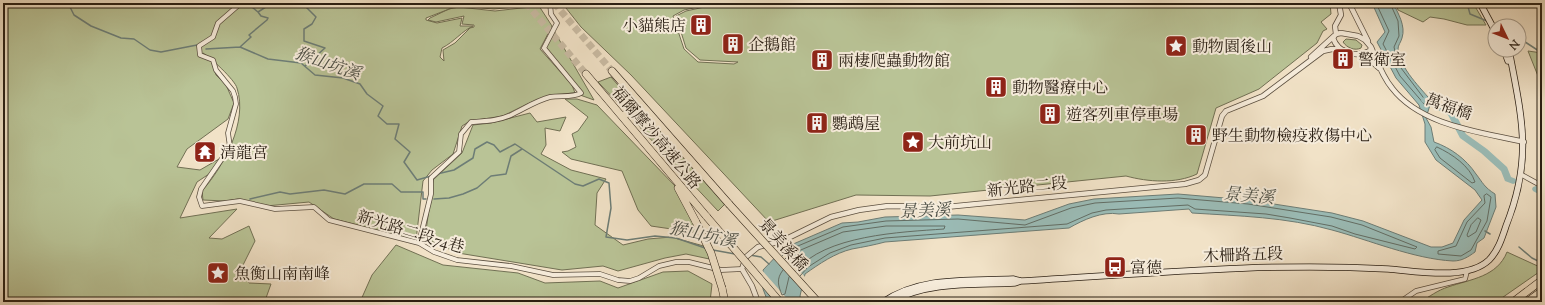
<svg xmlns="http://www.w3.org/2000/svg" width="1545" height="305" font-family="'Sorts Mill Goudy','Noto Serif TC',serif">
<rect width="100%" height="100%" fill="#f1e2c7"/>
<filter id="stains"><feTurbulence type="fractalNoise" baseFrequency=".005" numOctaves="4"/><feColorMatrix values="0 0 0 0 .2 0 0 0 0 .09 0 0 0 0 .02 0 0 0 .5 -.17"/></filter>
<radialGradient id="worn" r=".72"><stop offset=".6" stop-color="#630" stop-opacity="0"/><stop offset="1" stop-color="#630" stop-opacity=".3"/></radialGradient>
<!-- green -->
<path fill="#b9c396" stroke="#717054" d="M3,3H319L323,7L354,3H537L538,5L494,9L457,6L426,18V20L437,23L462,18L460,26H473C462,31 454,42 442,48L440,57L444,61L443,50L455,43L470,28L474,27V25L462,24L464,16L436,22L428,20L430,18L449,9L459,7L495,11L539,6L552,26L540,49L572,85L575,93L550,95L527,104L503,116L470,121L462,126L453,154L432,170L423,181L416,240L334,219L309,202L266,206L238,199L225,201L203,200L202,191C224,166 248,122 237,88C235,80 210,57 203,53L212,63L216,75L226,85L234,103L228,119L187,149L177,167L200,170L219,159L212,172L197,182L180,218L237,209L209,238L222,239L249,226L255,241L241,269L249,283L271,284L266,298L261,302H3Z
M562,3H718L684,10L673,16L684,49L698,62L734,64L738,62L700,60L686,48L676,16L686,11L723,3H1330L1331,14L1321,22L1327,29L1323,31L1317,43L1259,89L1216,108L1197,174C1176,184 1148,182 1126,176L930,196L856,195L769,222L631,75L581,27Z
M1395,3H1473L1486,25H1467L1444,19L1430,17L1423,22L1398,10Z
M553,29L594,100L580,95L544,45Z
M1346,39L1356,40L1362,45L1361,48C1355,51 1347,48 1343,42Z
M1528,51L1542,53V87V86Z
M611,77L630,99L631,101L628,106L619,104L598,82Z
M565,99H577L597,105L677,188L706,234L651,226L638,210L622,171L571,159L562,152L568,151L576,147L572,134L578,131L588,117Z
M530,113L537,122L566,117L560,131L545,128L546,145L541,154L571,170L606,179L597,193L595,225L623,245L648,239L671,237L711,248L714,260L686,254L665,258L618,271L603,266L562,270L458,253L425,238L433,180L462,153L473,125L491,123Z
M638,117L647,118L655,125L725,204L718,211L642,130L636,121Z
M396,245L443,265L518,273L545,283L600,281L618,288L663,272L688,271L712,284L710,302H360L372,275Z
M1507,252L1542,268V270L1496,302H1420C1429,297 1438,290 1448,287C1471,279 1497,277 1507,252Z"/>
<!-- water -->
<path fill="#9bbdb8" stroke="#6d7d76" d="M1372,3H1393C1398,13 1406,26 1402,38C1401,42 1398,45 1398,49C1400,69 1421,88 1433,103L1430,105L1426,118L1431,127L1434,142C1451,148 1466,159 1476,174C1483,183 1484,187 1495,194L1496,207L1484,238L1477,243L1475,252C1468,257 1462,261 1453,261C1414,259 1369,240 1332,230C1286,217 1239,216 1192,213L1189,209L1119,214C1102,211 1083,220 1069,228L885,242C874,245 863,247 852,249C835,253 819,264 805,274L800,296L801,302H768L763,289V270L784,248L842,223L858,222L885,217L958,215L1025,220L1069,204L1094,199L1178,194L1248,200L1332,213L1363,221L1431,247H1442L1453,243L1464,220L1482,200L1475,190L1436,160L1425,142V124L1419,105L1396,78L1377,42L1385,32Z"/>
<!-- pier -->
<path fill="#f1e2c7" d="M780,249L806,278L803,291L772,257Z
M761,269L790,302H776L761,285Z"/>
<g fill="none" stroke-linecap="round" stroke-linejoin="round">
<!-- shore -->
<path stroke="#626e66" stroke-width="1" d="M1376,3L1389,31L1383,44L1400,76L1425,105L1426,101L1398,64L1394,47L1399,36L1398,21L1390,3
M1437,147C1452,154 1470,166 1475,182L1472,183L1440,158L1435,150Z
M1487,194L1491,197L1487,221L1471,250L1461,256L1438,254V251L1456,246L1467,222L1485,203L1484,196Z
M1478,218L1481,220L1476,232L1468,237L1467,235L1471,225Z
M782,256L786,251L843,227L886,221L958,219L1025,225L1071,208L1095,203L1178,198L1248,204L1331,217L1362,225L1417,247L1415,249L1355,234L1332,226L1290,218L1266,214L1195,209L1188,205L1106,210L1092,213L1067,224L885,238L851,245L830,253L808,267L800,276
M785,259L789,255L843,232L886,226H945L944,229C902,232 824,235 796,271
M783,270C776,279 778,285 782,295L785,294L789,277"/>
<!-- stream -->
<path stroke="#6d7d76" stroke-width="1.5" d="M31,3L69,5L74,15L91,26L121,38L134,39L150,50L161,52L197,45
M247,3L258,12
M1467,3L1470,14L1487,21
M1519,38L1542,53
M240,47L251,37L249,35L267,20L268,18L261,16L258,12L272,3
M206,49L240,47L268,59L301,63L315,75L343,78L360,84L367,94L383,106L378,116L387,124H399L395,139L410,152L404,162L417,180L431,176
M305,66L325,48L304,41V29L312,24L316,17L306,7
M437,174L454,170L473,158L475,149L487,142L494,145L500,152L515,144L575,184L583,186L599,179L609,183L611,208L606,237L627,240L655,236L676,238L705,248
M250,199L280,192L290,194L324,190L345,194L364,184H392L401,192H423V199H426
M434,199L449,198L463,194L477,188L491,176L506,174L511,156L522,149
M1485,231L1490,234
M1519,247L1532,258L1542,263
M713,250L735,254
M750,255L761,257L769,264"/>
<!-- river -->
<path fill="#9bbdb8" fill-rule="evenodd" d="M1425,97L1454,111L1466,134L1487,149L1507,167L1511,177L1516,179L1517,181L1516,183L1513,184L1505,181L1501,171L1481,153L1460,138L1448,115L1422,102L1421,100L1422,98Z
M1536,186L1542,189V196L1533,191L1532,189L1533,187Z"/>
<!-- motorway-tunnel -->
<path stroke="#c9bba3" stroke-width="7" stroke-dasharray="7 3.5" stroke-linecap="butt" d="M526,3L586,74
M554,3L612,71"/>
<!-- minor casing -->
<g stroke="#5b4f40" stroke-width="5.5">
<path id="minor" d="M241,3L218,23L213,37L199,46L200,55L213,60L216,70L233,91L235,97L236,104L228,133L230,147L201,189L199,197L202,206L240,201L275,209L314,207L329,220L419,243L434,252L457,260L511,266L553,275L600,274L618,280L630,281L639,278L659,266L676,262H689L721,270L742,269
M519,3H525
M1522,175L1542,186
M419,243L431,194V178L459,152L461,134L471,122C485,121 498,121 511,115C524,109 535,101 550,97C560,95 572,98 581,93L544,48L557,23L551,14L550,3
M1400,302L1416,291L1465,279L1467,271"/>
</g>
<!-- tertiary casing -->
<g stroke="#5b4f40" stroke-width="6">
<path id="tertiary" d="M1349,3L1368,41
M1341,33L1358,36L1365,40L1371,47L1370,51C1356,58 1338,53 1333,38L1336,34Z
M1336,34L1335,26L1341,15L1339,3
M1371,47C1377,61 1382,76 1392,88C1421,126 1481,132 1524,142
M1360,56L1370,60L1379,68
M1311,57L1334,36
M758,302L752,286L742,269L746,257L758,247L782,241L831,217L859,210L888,206L946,207L1185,184L1199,180L1205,175L1222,116L1226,111L1263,96L1323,51L1332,49L1343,50"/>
</g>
<!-- secondary casing -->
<g stroke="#291e13" stroke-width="7">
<path id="secondary" d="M1480,3L1495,31
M1504,50L1508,61
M883,302C921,276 969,281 1013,279L1021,281C1143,274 1266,262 1388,269C1416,271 1467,281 1489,260C1498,251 1502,238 1506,226C1533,158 1522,119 1509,50
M891,302C927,281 975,285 1015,283L1021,281"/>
</g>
<!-- motorway casing -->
<g stroke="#291e13" stroke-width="8">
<path id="motorway" d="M612,71L729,204
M586,74L707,217
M622,116L642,106
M678,188L696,222
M722,288L725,302
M1513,302L1542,280
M1527,302L1542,291"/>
</g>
<!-- minor -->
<use href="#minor" stroke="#f6ecdb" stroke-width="4"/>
<!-- tertiary -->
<use href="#tertiary" stroke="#f6ecdb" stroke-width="4.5"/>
<!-- secondary -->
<use href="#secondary" stroke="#f6ecdb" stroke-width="5.5"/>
<!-- motorway -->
<use href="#motorway" stroke="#f1e2c7" stroke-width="7"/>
<!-- motorway-bridge casing -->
<g stroke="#291e13" stroke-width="8" stroke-linecap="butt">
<path id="motorway-bridge" d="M729,204L818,302
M707,217L780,302
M696,222L711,253L722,288"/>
</g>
<!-- motorway-bridge -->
<use href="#motorway-bridge" stroke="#f1e2c7" stroke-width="7"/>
</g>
<!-- icons -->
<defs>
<g id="building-square" transform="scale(1.15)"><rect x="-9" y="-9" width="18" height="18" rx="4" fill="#8f2418" stroke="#f6ecdb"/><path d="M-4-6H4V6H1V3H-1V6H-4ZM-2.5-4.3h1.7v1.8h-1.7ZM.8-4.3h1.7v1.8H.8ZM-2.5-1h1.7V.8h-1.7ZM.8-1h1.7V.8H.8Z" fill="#fff"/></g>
<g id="sight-square" transform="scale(1.15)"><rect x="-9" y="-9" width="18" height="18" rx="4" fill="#8f2418" stroke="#f6ecdb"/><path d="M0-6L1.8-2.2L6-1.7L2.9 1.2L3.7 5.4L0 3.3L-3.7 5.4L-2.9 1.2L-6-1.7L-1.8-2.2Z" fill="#fff"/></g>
<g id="temple-square" transform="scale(1.15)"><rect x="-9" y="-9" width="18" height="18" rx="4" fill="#8f2418" stroke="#f6ecdb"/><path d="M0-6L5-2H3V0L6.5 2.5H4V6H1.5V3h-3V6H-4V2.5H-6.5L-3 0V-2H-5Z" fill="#fff"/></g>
<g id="bus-square" transform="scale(1.15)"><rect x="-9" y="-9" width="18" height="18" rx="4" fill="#8f2418" stroke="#f6ecdb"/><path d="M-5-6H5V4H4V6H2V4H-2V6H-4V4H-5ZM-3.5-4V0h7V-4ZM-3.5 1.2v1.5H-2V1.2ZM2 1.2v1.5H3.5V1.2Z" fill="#fff"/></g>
</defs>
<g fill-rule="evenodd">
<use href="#building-square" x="701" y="25"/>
<use href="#building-square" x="733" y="44"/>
<use href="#sight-square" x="1176" y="46"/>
<use href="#building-square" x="1343" y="59"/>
<use href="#building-square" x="822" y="60"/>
<use href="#building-square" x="996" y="87"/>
<use href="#building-square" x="1050" y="114"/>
<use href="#building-square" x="817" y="123"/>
<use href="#building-square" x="1196" y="135"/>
<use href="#sight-square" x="913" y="142"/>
<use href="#temple-square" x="205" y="152"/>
<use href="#bus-square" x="1115" y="267"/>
<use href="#sight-square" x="218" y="273"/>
</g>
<g text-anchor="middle" stroke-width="4" stroke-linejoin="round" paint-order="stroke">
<!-- poi labels -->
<g font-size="16" fill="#291e13" stroke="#f6ecdb" text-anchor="start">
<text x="686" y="31" text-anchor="end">小貓熊店</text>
<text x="748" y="50">企鵝館</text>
<text x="1192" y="52">動物園後山</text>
<text x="1358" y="65">警衛室</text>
<text x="838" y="66">兩棲爬蟲動物館</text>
<text x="1012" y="93">動物醫療中心</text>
<text x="1066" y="120">遊客列車停車場</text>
<text x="832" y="129">鸚鵡屋</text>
<text x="1212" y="141">野生動物檢疫救傷中心</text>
<text x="928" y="148">大前坑山</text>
<text x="220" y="158">清龍宮</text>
<text x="1130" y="273">富德</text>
<text x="234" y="279">魚衡山南南峰</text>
</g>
<!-- street labels -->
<g font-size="16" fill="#291e13" stroke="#f6ecdb">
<text transform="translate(1449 106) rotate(20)" y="6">萬福橋</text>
<text transform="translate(657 137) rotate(50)" y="6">福爾摩沙高速公路</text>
<text transform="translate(1027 186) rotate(-6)" y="6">新光路二段</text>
<text transform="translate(411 231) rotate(17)" y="6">新光路二段74巷</text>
<text transform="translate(784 244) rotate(48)" y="6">景美溪橋</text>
<text transform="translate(1243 254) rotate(-2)" y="6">木柵路五段</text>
</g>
<!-- water labels -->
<g font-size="17" font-style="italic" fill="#4b4e45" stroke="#f6ecdb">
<text transform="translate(328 63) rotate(19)" y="6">猴山坑溪</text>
<text transform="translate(1249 195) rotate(5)" y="6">景美溪</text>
<text transform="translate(925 210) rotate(-2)" y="6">景美溪</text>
<text transform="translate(703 234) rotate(12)" y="6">猴山坑溪</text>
</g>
</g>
<!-- margin -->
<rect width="1545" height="305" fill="none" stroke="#f1e2c7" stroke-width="16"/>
<rect x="4" y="4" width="1537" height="297" fill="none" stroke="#291e13" stroke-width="2"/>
<rect x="8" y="8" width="1529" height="289" fill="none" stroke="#291e13"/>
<!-- north arrow -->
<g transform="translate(1507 38) rotate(133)"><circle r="19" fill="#f6ecdb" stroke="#a49a8b"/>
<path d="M0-3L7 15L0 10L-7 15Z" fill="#8f2418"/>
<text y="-6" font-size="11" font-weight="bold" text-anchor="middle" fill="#291e13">N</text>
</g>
<rect width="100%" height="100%" filter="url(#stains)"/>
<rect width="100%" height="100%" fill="url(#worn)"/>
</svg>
